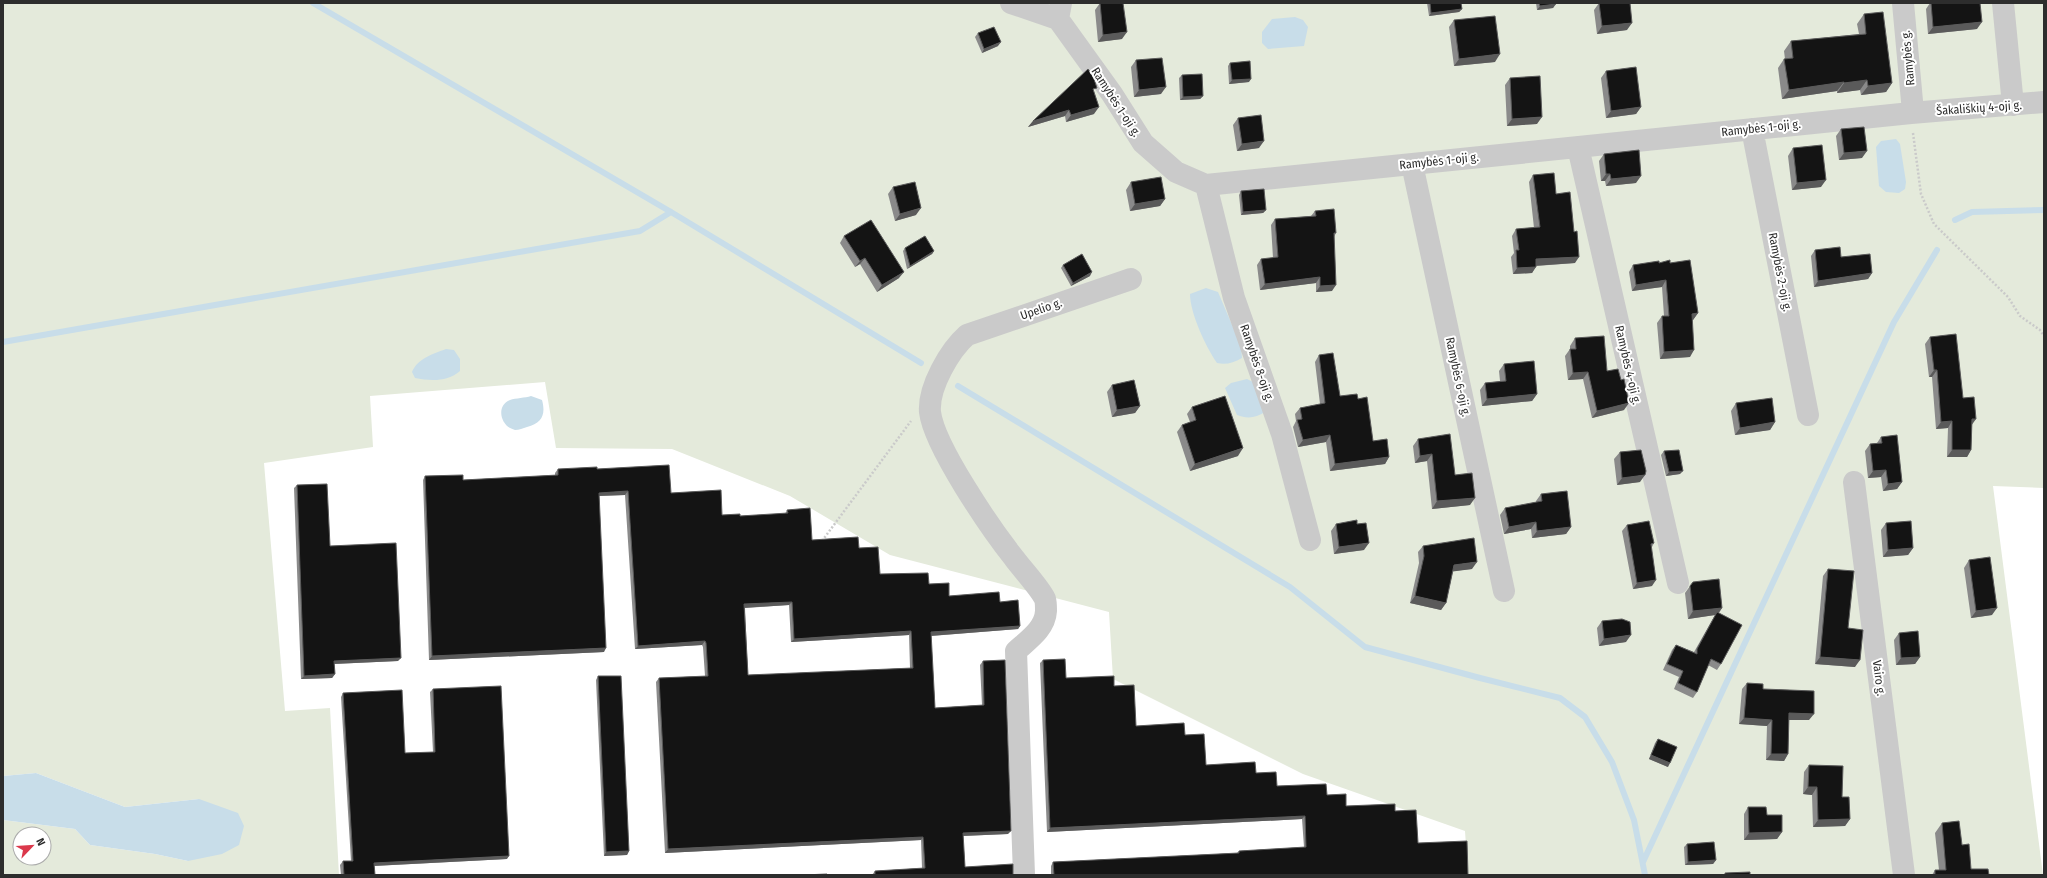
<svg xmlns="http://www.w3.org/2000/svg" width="2047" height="878" font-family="'Fira Sans Condensed',sans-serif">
<rect width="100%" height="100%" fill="#fff"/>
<!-- green -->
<path fill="#e4eadb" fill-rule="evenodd" d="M3,3H2044V488L1993,486L2043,875H1468L1465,831L1303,774L1113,679L1109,612L890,555L790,496L672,449L556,448L545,382L370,396L373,447L264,463L285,711L330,708L339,875H3V820L75,829L90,845L155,854L188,861L199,799L125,807L36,773L3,776ZM20,834H44V858H20Z"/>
<!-- water -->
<path fill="#c8dde9" d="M1295,17L1303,20L1308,27L1304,46L1268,49L1262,43V32L1272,19Z
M1896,139L1900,144L1906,182L1905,189L1899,193L1886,192L1879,186L1876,147L1881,141Z
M1206,288L1218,292L1241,346L1242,358C1233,363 1226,365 1217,363C1206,347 1190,313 1190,294Z
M446,349L454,350L460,359V371C448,382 430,381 415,378L412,372C418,358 433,354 446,349Z
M1247,379L1255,383L1265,412C1256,418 1247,419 1237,415L1225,388L1231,383Z
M531,396L542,400C546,415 542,423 527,427C523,428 519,430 515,430C501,427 495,406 510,400C516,398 525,398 531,396Z
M36,773L125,807L199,799L238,813L244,826L239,845L222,854L188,861L155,854L90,845L75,829L3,820V776Z"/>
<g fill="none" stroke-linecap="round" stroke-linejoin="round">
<!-- stream -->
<path stroke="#c8dde9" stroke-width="6" d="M313,3L671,212L921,363
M1955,220L1972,212L2044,210
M3,342L640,231L671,212
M958,386L1290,587L1365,647L1480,678L1560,698L1585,717L1612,762L1634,820L1645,875
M1643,862L1894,322L1937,250"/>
<!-- path -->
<path stroke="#cacaca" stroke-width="2.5" stroke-dasharray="2 2" stroke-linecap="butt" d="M1913,133L1921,194L1934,224L2008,297L2020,316L2040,330L2044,336
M822,541L911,421"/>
<!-- minor -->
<path stroke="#cacaca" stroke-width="22" d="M1011,3L1058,19
M1061,3L1058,19L1112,94L1143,143L1176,172L1206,185L1911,113L2044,102
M1903,3L1913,112
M2003,3L2013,105
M1752,129L1808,415
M1578,147L1678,583
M1412,164L1504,591
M1206,185L1234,298L1282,434L1310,540
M1854,482L1904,875
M1024,875L1016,651C1028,640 1045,629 1046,611C1046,608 1046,602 1045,599C1040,588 1022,569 1014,558C991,529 934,446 930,412C928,387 950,350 967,335L1131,279"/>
</g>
<!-- wall -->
<path fill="#8a8a8a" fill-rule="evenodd" d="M1100,3L1122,39L1098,42L1095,10Z
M1427,3H1461L1462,9L1459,12L1429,16Z
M1536,3H1556L1553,8L1537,10Z
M1599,3L1627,30L1597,34L1594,10Z
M1930,3H1980L1977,29L1928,34L1926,9Z
M1864,14L1892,83L1886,92L1861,95L1860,90L1837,93V91L1782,99L1778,68L1784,59H1785L1784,51L1791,41L1859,34L1857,24Z
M1454,20L1495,62L1454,66L1449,27Z
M978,33L998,46L982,53L975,37Z
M1136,60L1161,94L1134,97L1131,67Z
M1230,63L1249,82L1229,84L1228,66Z
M1606,71L1641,107L1636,114L1606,118L1601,78Z
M1182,75L1203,96L1200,99L1180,100L1179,78Z
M1510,78L1537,124L1507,126L1505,85Z
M1094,92V114L1066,122L1065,116L1028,127L1033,121Z
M1238,118L1259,148L1237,151L1233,125Z
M1841,129L1862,158L1839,160L1836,136Z
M1793,148L1821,187L1792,190L1788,156Z
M1604,154L1636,183L1606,186L1605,181H1601L1599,161Z
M1533,175L1556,194L1574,232L1575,263L1536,266L1532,273L1513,274L1511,257L1514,253L1512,236L1516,229L1534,228L1529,182Z
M1131,182L1165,199L1160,206L1130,211L1126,190Z
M893,187L916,215L895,221L888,194Z
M1241,191L1266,210L1263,213L1241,215L1239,195Z
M1315,211L1336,233L1334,237L1332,291L1316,292V283L1260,290L1257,265L1261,259L1273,258L1271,225L1275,219L1311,216Z
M844,236L899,278L877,292L860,264L855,267L840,243Z
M905,248L934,251L932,254L907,269L903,251Z
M1815,250L1872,273L1868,279L1814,287L1811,256Z
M1659,263H1670L1698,313L1693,320H1692L1690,357L1660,359L1657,323L1662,316H1664L1662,287L1632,291L1629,272L1633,265Z
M1063,265L1090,276L1071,286L1061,268Z
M1930,337L1963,398L1972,424L1971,450L1967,457H1947L1948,428L1936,429L1932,377H1929L1925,344Z
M1575,338L1607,371L1624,410L1592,418L1583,379L1568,380L1565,356L1570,349V346Z
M1319,355L1340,396L1358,399L1373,441L1389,457L1385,464L1330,471L1326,442L1298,447L1293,427L1296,421L1295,414L1300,408L1320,404L1315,362Z
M1504,364L1537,394L1532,401L1482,406L1480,390L1485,383L1500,381L1499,371Z
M1112,385L1140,406L1135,413L1112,417L1107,392Z
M1736,403L1775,422L1770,430L1735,435L1731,411Z
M1192,407L1238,456L1190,471L1177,432L1182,425L1190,422L1187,414Z
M1881,437L1902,482L1897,489L1883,491L1881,477L1868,478L1865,451L1870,444L1877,443Z
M1418,439L1455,475L1470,505L1432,509L1427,461L1415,463L1413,446Z
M1664,451L1680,474L1666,476L1661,455Z
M1620,452L1640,482L1617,485L1614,459Z
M558,469H597L671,493L722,515L740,516L785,514L787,510L812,540L859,548L880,574L929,584L949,596L1000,602L1020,626L1018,629L931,636L935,708L982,705L980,665L983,661L1008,834L963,836L965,867L1013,875H872L875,871L922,868L921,840L665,853L656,682L659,678L705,676L703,647L702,645L635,649L625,495L599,496L604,652L429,660L423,480L425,476L463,480L555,475V473ZM789,605L791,642L909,635L910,668L748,675L745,608Z
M297,485L330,546L398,661L334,664L335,674L332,678L301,679L294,488Z
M1541,494L1571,527L1566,534L1532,538L1531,529L1504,534L1500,515L1505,508L1536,502V501Z
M1886,523L1913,548L1908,555L1883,557L1881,530Z
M1336,524H1357L1364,550L1334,554L1331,531Z
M1627,525L1654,543L1652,547V586L1633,589L1622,531Z
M1423,546L1472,569L1453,571L1446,603L1441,610L1410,603L1419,563L1418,552Z
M1969,560L1992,615L1971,618L1964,568Z
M1828,569L1848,628L1855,667L1815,664L1823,576Z
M1690,586L1722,608L1719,613L1721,664L1717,670L1708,665L1697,692L1693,698L1674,689L1679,677L1663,670L1672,650L1676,645L1694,652L1715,615L1688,619L1685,593Z
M1602,621L1626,642L1599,646L1597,628Z
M1899,633L1920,657L1915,664L1896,665L1894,640Z
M1043,660L1066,678L1114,686L1136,726L1185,735L1206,765L1256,773L1277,786L1327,795L1346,806L1395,811L1418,843L1468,875H1051V866L1053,862L1237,853L1239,851L1304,847L1302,819L1047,832L1040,663Z
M598,676L629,851L627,855L604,856L596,680Z
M1747,683L1763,689L1809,720H1789L1788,754L1784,761L1766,760L1767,726L1739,724L1742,689Z
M433,689L507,859L374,866L375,875H341L340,865L343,861H351L341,697L343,693L405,753L433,752L430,692Z
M1658,739L1668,767L1649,759L1655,743Z
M1809,765L1842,797L1850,819L1845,826L1813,827L1812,795L1803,794L1804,772Z
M1748,807L1767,815L1782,832L1777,839L1744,840V814Z
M1942,823L1962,845L1971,869L1989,875H1932L1935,870H1939L1935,833Z
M1687,844L1716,860L1713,864L1685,865L1684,847Z"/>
<!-- shaded-wall -->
<path fill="#5a5a5a" d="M1556,4L1553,8L1537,10L1540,6Z
M1462,9L1459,12L1429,16L1431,13Z
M1982,22L1977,29L1928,34L1933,27Z
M1632,23L1627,30L1597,34L1602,26Z
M1127,32L1122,39L1098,42L1103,35Z
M1001,42L998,46L982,53L984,49Z
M1500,54L1495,62L1454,66L1459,59Z
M1251,79L1249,82L1229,84L1232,80Z
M1867,80L1860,90L1837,93L1844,83Z
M1844,82L1837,91L1782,99L1789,90Z
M1892,83L1886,92L1861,95L1868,86Z
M1166,87L1161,94L1134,97L1139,90Z
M1203,96L1200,99L1180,100L1183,97Z
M1099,107L1094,114L1066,122L1071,115Z
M1641,107L1636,114L1606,118L1611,111Z
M1069,110L1065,116L1028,127L1033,121Z
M1542,117L1537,124L1507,126L1512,119Z
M1264,141L1259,148L1237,151L1242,144Z
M1867,151L1862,158L1839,160L1844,153Z
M1606,174H1610L1605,181H1601Z
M1641,176L1636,183L1606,186L1611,179Z
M1826,180L1821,187L1792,190L1797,183Z
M1165,199L1160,206L1130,211L1135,204Z
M921,208L916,215L895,221L900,214Z
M1266,210L1263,213L1241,215L1243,212Z
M934,251L932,254L907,269L910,266Z
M1579,257L1575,263L1532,266L1536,259Z
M865,258L860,264L855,267L860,261Z
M1536,267L1532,273L1513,274L1517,268Z
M904,272L899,278L877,292L882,285Z
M1092,272L1090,276L1071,286L1073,283Z
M1872,273L1868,279L1814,287L1818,281Z
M1320,277L1316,283L1260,290L1265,284Z
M1666,280L1662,287L1632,291L1636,285Z
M1336,285L1332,291L1316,292L1320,286Z
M1698,313L1693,320H1687L1692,314Z
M1694,350L1690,357L1660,359L1664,352Z
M1934,370H1937L1932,377H1929Z
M1588,372L1583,379L1568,380L1573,373Z
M1537,394L1532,401L1482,406L1487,399Z
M1629,403L1624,410L1592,418L1597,411Z
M1140,406L1135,413L1112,417L1117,410Z
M1972,419H1976L1971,426Z
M1952,421L1948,428L1936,429L1941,422Z
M1775,422L1770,430L1735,435L1740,428Z
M1330,435L1326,442L1298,447L1303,440Z
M1243,448L1238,456L1190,471L1195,464Z
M1952,450H1971L1967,457H1947Z
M1432,454L1427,461L1415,463L1420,456Z
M1389,457L1385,464L1330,471L1335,464Z
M1886,470L1881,477L1868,478L1873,471Z
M1683,471L1680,474L1666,476L1669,472Z
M1645,475L1640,482L1617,485L1622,478Z
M1902,482L1897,489L1883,491L1888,484Z
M628,491L625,495L596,496L599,493Z
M1475,498L1470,505L1432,509L1437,501Z
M1536,522L1531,529L1504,534L1509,527Z
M1571,527L1566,534L1532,538L1537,531Z
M1369,543L1364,550L1334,554L1339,547Z
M1913,548L1908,555L1883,557L1888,550Z
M1477,562L1472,569L1449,572L1454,565Z
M1656,580L1652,586L1633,589L1637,583Z
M1415,596L1446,603L1441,610L1410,603Z
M792,602L789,605L742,608L744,604Z
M1722,608L1717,615V612L1715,615L1688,619L1693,611Z
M1997,608L1992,615L1971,618L1976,611Z
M1020,626L1018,629L929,636L931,632Z
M911,631L909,635L791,642L794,639Z
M1631,635L1626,642L1599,646L1604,639Z
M705,641L702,645L635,649L638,646Z
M606,648L604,652L429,660L432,656Z
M1820,657L1860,660L1855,667L1815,664Z
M1920,657L1915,664L1896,665L1901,658Z
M401,658L398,661L332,664L334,661Z
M335,674L332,678L301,679L304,676Z
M1789,713L1814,714L1809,720H1785Z
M1744,718L1772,720L1767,726L1739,724Z
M1771,754H1788L1784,761L1766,760Z
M1651,755L1670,763L1668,767L1649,759Z
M1808,787H1817L1812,795L1803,794Z
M1305,816L1302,819L1047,832L1050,828Z
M1850,819L1845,826L1813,827L1818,820Z
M1011,831L1008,834L960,836L963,833Z
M1782,832L1777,839L1744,840L1749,833Z
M923,837L921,840L665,853L668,849Z
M629,851L627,855L604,856L606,852Z
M509,856L507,859L372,866L374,863Z
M1716,860L1713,864L1685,865L1688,862Z"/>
<!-- building -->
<path fill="#141414" stroke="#5a5a5a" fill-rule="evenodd" d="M1100,3H1123L1127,32L1103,35Z
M1430,3H1461L1462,9L1431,13Z
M1539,3H1556V4L1540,6Z
M1599,3H1630L1632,23L1602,26Z
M1931,3H1980L1982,22L1933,27Z
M1883,12L1892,83L1868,86L1867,80L1844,83V82L1789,90L1784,59L1793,58L1791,41L1866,34L1864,14Z
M1495,16L1500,54L1459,59L1454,20Z
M994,27L1001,42L984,49L978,33Z
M1162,58L1166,87L1139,90L1136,60Z
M1250,61L1251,79L1232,80L1230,63Z
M1636,67L1641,107L1611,111L1606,71Z
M1088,69L1093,76L1097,88L1093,89L1099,107L1071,115L1069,110L1033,121Z
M1202,74L1203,96L1183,97L1182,75Z
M1540,76L1542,117L1512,119L1510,78Z
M1261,115L1264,141L1242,144L1238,118Z
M1864,127L1867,151L1844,153L1841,129Z
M1822,145L1826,180L1797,183L1793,148Z
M1639,150L1641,176L1611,179L1610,174H1606L1604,154Z
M1554,173L1556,194L1570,192L1574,232L1577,231L1579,257L1536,259V267L1517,268L1516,250H1519L1516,229L1540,227L1533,175Z
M1161,177L1165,199L1135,204L1131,182Z
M915,182L921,208L900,214L893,187Z
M1264,189L1266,210L1243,212L1241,191Z
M1334,209L1336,233H1334L1336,285L1320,286V277L1265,284L1261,259L1278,257L1275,219L1316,216L1315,211Z
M871,220L904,272L882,285L865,258L860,261L844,236Z
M925,236L934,251L910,266L905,248Z
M1840,247L1841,257L1870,254L1872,273L1818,281L1815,250Z
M1082,254L1092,272L1073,283L1063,265Z
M1670,260V263L1690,260L1698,313L1692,314L1694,350L1664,352L1662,316H1669L1666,280L1636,285L1633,265L1659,261V263Z
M1956,334L1963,398L1974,397L1976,419H1972L1971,450H1952V421L1941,422L1937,370H1934L1930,337Z
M1604,336L1607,371L1618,369L1621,380L1624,379L1629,403L1597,411L1588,372L1573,373L1570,349H1576L1575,338Z
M1333,353L1340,396L1357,394L1358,399L1367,397L1373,441L1387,439L1389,457L1335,464L1330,435L1303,440L1297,420L1302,419L1300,408L1325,403L1319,355Z
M1534,361L1537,394L1487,399L1485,383L1506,381L1504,364Z
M1134,380L1140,406L1117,410L1112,385Z
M1225,396L1243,448L1195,464L1182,425L1196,420L1192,407Z
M1772,398L1775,422L1740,428L1736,403Z
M1450,434L1455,475L1472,473L1475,498L1437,501L1432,454L1420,456L1418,439Z
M1897,435L1902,482L1888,484L1886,470L1873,471L1870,444L1882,443L1881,437Z
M1641,450L1646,471L1645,475L1622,478L1620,452Z
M1679,450L1683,471L1669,472L1664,451Z
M669,465L671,493L721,490L722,515L740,514V516L788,513L787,510L810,508L812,540L858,537L859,548L878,547L880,574L928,573L929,584L949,583V596L999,592L1000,602L1018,600L1020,626L931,632L935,708L984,705L983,661L1005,660L1011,831L963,833L965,867L1013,864V875H875V871L925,868L923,837L668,849L659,678L708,676L706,643L705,641L638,646L628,491L599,493L606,648L432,656L425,476L463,475V480L558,475V469L597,467V469ZM792,602L794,639L911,631L913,668L748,675L744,604Z
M327,484L330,546L396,543L401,658L334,661L335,674L304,676L297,485Z
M1567,491L1571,527L1537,531L1536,522L1509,527L1505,508L1542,501L1541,494Z
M1357,520V524L1366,523L1369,543L1339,547L1336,524Z
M1649,521L1654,543L1651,544L1656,580L1637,583L1627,525Z
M1911,521L1913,548L1888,550L1886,523Z
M1474,538L1477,562L1454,565L1446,603L1415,596L1424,556L1423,546Z
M1990,557L1997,608L1976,611L1969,560Z
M1828,569L1854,571L1848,628L1863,630L1860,660L1820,657Z
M1719,579L1722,608L1693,611L1690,586L1693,582Z
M1717,612L1742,625L1721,664L1711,659L1697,692L1678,683L1683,671L1667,664L1676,645L1697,654V649Z
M1622,619L1630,622L1631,635L1604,639L1602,621Z
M1918,631L1920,657L1901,658L1899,633Z
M1065,659L1066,678L1114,676V686L1134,685L1136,726L1184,723L1185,735L1204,734L1206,765L1255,762L1256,773L1276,772L1277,786L1326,784L1327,795L1346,794V806L1395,804V811L1416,810L1418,843L1467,841L1468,875H1054L1053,862L1239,853V851L1306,847L1305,816L1050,828L1043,660Z
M598,676H621L629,851L606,852Z
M1747,683L1763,684V689L1814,691V714L1789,713L1788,754H1771L1772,720L1744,718Z
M501,686L509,856L374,863L375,875H344L343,861H353L343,693L402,690L405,753L435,752L433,689Z
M1658,739L1677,747L1670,763L1651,755Z
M1809,765L1843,766L1842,797H1849L1850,819L1818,820L1817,787H1808Z
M1748,807H1766L1767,815H1782V832L1749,833Z
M1959,821L1962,845L1969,844L1971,869H1988L1989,875H1935V870H1946L1942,823Z
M1714,842L1716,860L1688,862L1687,844Z
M1750,872V875H1725V873Z
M827,874V875H803Z"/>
<g text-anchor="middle" stroke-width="4" stroke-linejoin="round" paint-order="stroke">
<!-- street labels -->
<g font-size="12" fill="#2d2d2d" stroke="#fff">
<text transform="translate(1908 58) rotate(-95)" y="4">Ramybės g.</text>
<text transform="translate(1116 102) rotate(57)" y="4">Ramybės 1-oji g.</text>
<text transform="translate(1979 108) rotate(-4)" y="4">Šakališkių 4-oji g.</text>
<text transform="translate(1761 128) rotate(-6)" y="4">Ramybės 1-oji g.</text>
<text transform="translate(1439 161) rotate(-6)" y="4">Ramybės 1-oji g.</text>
<text transform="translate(1780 272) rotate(79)" y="4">Ramybės 2-oji g.</text>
<text transform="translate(1041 309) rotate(-19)" y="4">Upelio g.</text>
<text transform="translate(1257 363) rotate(71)" y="4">Ramybės 8-oji g.</text>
<text transform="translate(1628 365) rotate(77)" y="4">Ramybės 4-oji g.</text>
<text transform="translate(1458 377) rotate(78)" y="4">Ramybės 6-oji g.</text>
<text transform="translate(1879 678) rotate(83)" y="4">Vairo g.</text>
</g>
</g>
<!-- border -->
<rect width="2047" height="878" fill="none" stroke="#2d2d2d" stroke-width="8"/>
<!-- north arrow -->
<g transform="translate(32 846) rotate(65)"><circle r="19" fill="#ffffff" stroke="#ababab"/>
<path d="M0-3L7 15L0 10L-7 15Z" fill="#db384b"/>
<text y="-6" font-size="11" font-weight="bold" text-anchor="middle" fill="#2d2d2d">N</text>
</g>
</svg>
